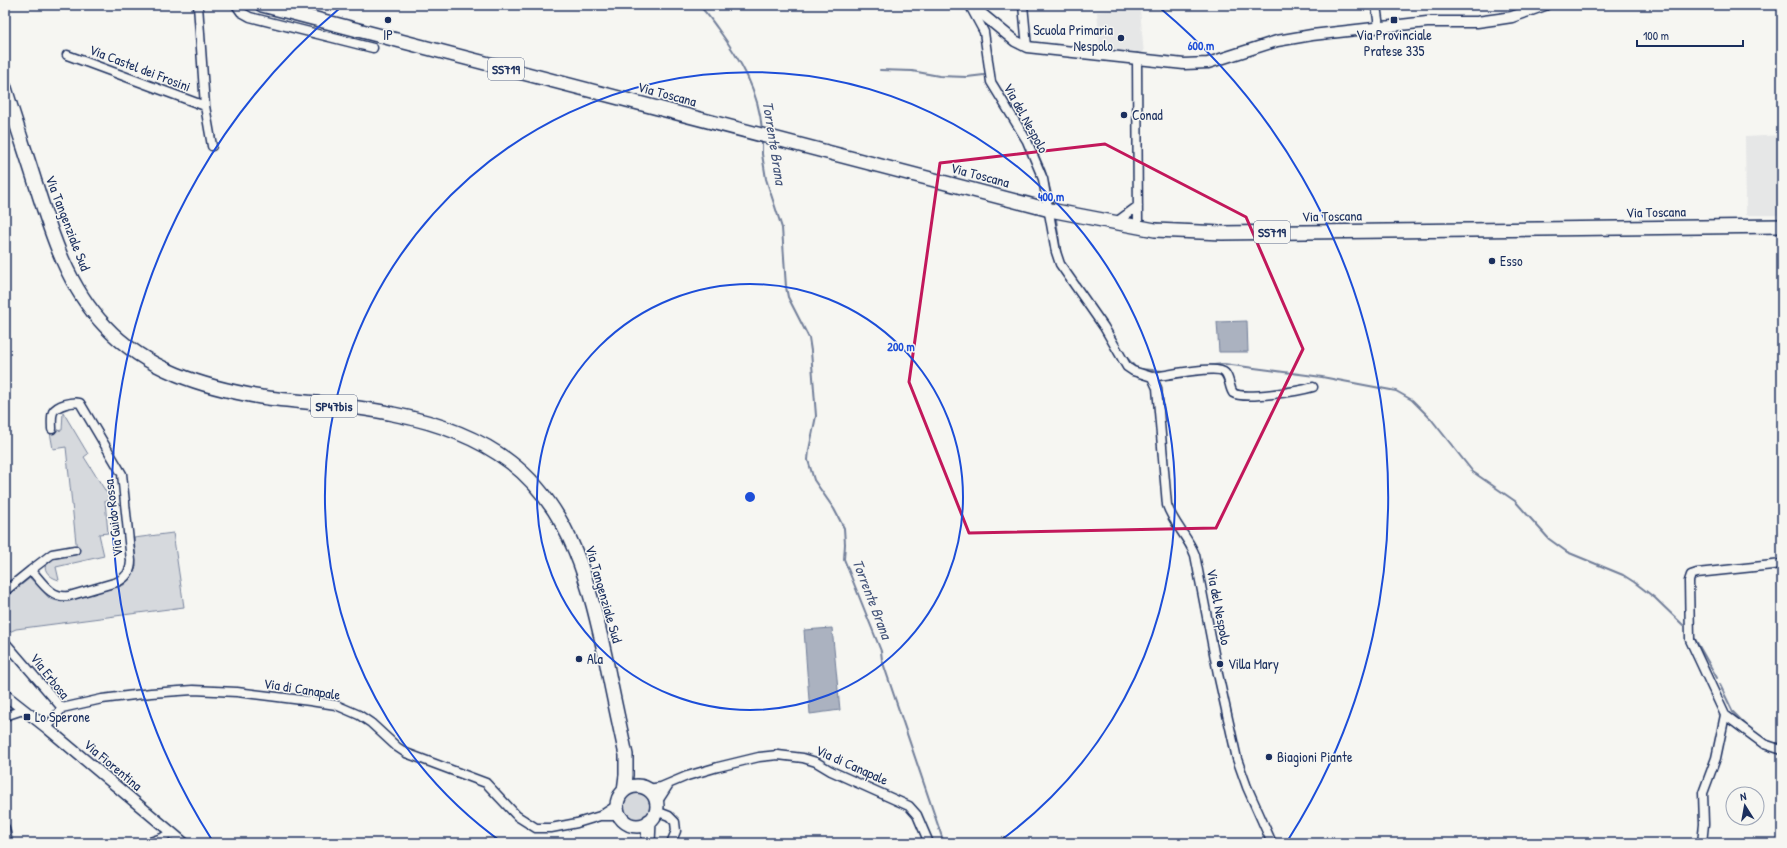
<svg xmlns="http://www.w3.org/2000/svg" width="1787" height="848" font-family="'Patrick Hand',sans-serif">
<rect width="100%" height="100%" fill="#f6f6f2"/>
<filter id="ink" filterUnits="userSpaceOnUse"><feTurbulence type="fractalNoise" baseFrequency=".025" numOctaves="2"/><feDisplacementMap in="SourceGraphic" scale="8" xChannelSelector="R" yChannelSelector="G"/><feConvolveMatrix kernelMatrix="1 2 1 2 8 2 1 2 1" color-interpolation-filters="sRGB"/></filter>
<g filter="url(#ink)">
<!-- built -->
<path fill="#e6e7e7" d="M1140,9L1144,55L1100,48L1097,12Z
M1782,135V215H1746L1745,137Z"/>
<!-- green -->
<path fill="#d6d9dd" stroke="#78849e" d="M63,412L88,454L84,457L108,495L109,501H105L108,533L99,534L104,556L56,567L59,580C52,578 46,574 45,567L54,558L77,552L66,447L53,449L50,432L62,430Z
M173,533L184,607L16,629L5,634V598L30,578L50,599L62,602L124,585L136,566L134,538Z
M623 806a14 14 0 1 1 28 0a14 14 0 1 1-28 0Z"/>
<!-- water -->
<path fill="#abb2c0" stroke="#717e99" d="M1247,321L1248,352H1219L1217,322Z
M832,628L840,710L810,714L804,630Z"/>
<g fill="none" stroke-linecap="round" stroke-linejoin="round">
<!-- stream -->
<path stroke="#717e99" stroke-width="2" d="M698,5C706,11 712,21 718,29C740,59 759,91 762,130
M880,70L912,71L939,76L967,77L984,75
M995,80L1031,139L1045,171L1054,205
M762,140V154L766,179L782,228L786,287L788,297L809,338L811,351L816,416L809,450L808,460L814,480L834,509L844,528L845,544L844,559L881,651L882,660L944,843
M1056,219L1061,256
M1091,301L1105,322
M1127,358L1136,368
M1204,366L1224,364L1322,377L1396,391L1412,400L1431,419L1473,472L1515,501L1549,539L1567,552L1623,575L1634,582L1655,598L1683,625
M1140,369L1164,371
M1695,639L1717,678
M1720,685L1733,712L1750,729"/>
<!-- minor casing -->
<g stroke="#1b2f5e" stroke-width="11">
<path id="minor" d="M198,5L205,106L212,146
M236,5L241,12L250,17L373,48
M1023,5L1027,47
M1376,5L1379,27
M970,6L984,32L991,82L1027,141L1043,179L1056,252L1060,264L1104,327L1127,367L1133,371L1152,377L1157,388L1167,505C1173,523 1188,537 1195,555L1218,674L1237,759L1247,787L1272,843
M67,55L205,106
M1137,58L1138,227
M1115,223L1138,206
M1152,377C1164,376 1218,364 1225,373C1230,379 1229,387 1233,393C1244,400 1300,391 1313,387
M1782,564L1697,573L1691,575L1689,581L1690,640L1725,715L1764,744L1782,750
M31,570L52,554L75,550
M5,591L31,570C42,582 51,599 69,596L117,582C126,578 131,571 131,561L122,474L80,403C73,401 57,405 53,412C51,417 52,424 52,429
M5,642L62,708L47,728
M62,708L102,699L151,693L193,690L237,692L310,701L336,705L359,715L371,723L397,747L406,753L486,783L517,816L536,828H551L577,823L600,816L617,805
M5,716L23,710
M648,789L661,787L687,776L718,767L759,757L778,755L803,758L816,762L831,771L909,806L917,815L929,843
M656,804L669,784
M656,811L669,816L675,822L676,831L671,843
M601,816H620
M5,828L8,843
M147,843L162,838L171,832
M1702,843L1704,824L1703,793L1716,758L1725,715"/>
</g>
<!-- tertiary casing -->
<g stroke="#1b2f5e" stroke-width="13">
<path id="tertiary" d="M971,5L1015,41L1027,47L1184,64L1208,63L1277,41L1312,35L1427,22H1477L1499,19L1512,17L1545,5
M5,695L47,728L184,843"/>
</g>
<!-- primary casing -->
<g stroke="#1b2f5e" stroke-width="16">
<path id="primary" d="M262,5L1050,210L1155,230L1222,233L1782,226
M5,88C15,121 26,153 36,185C52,236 68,287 105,326C146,370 203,387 261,397C304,403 349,404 393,414C434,422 476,436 510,462C572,509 590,587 606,660C612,691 619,723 626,755V775L624,791
M617 806a20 20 0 1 1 40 0a20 20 0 1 1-40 0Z
M648,843L649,821"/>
</g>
<!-- minor -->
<use href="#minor" stroke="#f6f6f2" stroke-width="8"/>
<!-- tertiary -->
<use href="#tertiary" stroke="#f6f6f2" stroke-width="10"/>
<!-- primary -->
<use href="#primary" stroke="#f6f6f2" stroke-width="13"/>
</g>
</g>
<!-- marked area -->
<path fill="none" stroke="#c2185b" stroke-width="3" stroke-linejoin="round" d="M1105,144L1246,217L1303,349L1216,528L969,533L909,382L940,163Z"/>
<!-- distance rings -->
<g fill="none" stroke="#1d4ed8" stroke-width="2">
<circle cx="750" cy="497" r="213"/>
<path d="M503 843A425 425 0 1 1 997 843"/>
<path d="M212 840A638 638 0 0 1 340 8M1160 8A638 638 0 0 1 1288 840"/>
</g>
<!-- markers -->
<g fill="#1b2f5e" stroke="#f6f6f2" stroke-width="1.5">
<circle cx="388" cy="20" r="4"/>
<rect x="1390" y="16" width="8" height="8" rx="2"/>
<circle cx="1121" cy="38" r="4"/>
<circle cx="1124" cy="115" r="4"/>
<circle cx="1492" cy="261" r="4"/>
<circle cx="579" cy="659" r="4"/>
<circle cx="1220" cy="664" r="4"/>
<rect x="23" y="713" width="8" height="8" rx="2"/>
<circle cx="1269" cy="757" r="4"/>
</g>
<g text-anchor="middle" stroke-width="3" stroke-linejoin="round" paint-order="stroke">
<!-- shield labels -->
<g fill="#f6f6f2" stroke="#5d6b8a" stroke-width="1">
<rect x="488" y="58" width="36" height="22" rx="3"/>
<rect x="1254" y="221" width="36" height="22" rx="3"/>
<rect x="311" y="395" width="46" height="22" rx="3"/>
</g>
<g font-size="13" font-weight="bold" fill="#1b2f5e">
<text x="506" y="74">SS719</text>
<text x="1272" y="237">SS719</text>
<text x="334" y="411">SP47bis</text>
</g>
<!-- poi labels -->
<g font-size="14" fill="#1b2f5e" stroke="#f6f6f2" text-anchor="start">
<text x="1113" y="35" text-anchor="end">Scuola Primaria<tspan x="1113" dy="16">Nespolo</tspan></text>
<text x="388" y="40" text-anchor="middle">IP</text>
<text x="1394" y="40" text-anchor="middle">Via Provinciale<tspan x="1394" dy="16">Pratese 335</tspan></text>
<text x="1132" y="120">Conad</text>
<text x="1500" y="266">Esso</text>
<text x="587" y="664">Ala</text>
<text x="1228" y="669">Villa Mary</text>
<text x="35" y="722">Lo Sperone</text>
<text x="1277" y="762">Biagioni Piante</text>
</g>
<!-- street labels -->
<g font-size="14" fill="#1b2f5e" stroke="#f6f6f2">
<text transform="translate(140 68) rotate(21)" y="5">Via Castel dei Frosini</text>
<text transform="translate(667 94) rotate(15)" y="5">Via Toscana</text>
<text transform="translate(1026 118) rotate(61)" y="5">Via del Nespolo</text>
<text transform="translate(980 175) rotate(15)" y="5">Via Toscana</text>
<text transform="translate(1656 212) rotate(-1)" y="5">Via Toscana</text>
<text transform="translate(1332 216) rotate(-1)" y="5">Via Toscana</text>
<text transform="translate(68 223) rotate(69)" y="5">Via Tangenziale Sud</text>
<text transform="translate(113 518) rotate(-97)" y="5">Via Guido Rossa</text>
<text transform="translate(604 594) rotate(74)" y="5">Via Tangenziale Sud</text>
<text transform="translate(1219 607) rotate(79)" y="5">Via del Nespolo</text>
<text transform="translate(50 676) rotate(52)" y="5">Via Erbosa</text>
<text transform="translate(302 689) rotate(9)" y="5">Via di Canapale</text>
<text transform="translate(113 765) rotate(40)" y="5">Via Fiorentina</text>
<text transform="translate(852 765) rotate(24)" y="5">Via di Canapale</text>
</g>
<!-- water labels -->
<g font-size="15" font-style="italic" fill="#46567b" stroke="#f6f6f2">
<text transform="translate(774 143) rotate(81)" y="5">Torrente Brana</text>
<text transform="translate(872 599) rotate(69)" y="5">Torrente Brana</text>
</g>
</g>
<circle cx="750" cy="497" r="6" fill="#1d4ed8" stroke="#f6f6f2" stroke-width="2"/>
<g font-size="12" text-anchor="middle" font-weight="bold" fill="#1d4ed8" stroke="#f6f6f2" stroke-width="3" stroke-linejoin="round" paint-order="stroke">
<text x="1201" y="50">600 m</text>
<text x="1051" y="201">400 m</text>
<text x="901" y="351">200 m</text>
</g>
<!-- margin -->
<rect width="1787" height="848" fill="none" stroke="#f6f6f2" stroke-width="20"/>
<rect x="10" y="10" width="1767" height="828" fill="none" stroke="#1b2f5e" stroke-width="1.5" filter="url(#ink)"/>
<!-- north arrow -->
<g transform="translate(1745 806) rotate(349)"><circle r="19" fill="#f6f6f2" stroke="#9ea6b7"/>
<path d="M0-3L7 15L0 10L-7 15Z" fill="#1b2f5e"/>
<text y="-6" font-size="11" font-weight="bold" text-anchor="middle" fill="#1b2f5e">N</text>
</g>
<!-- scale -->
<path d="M1637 40v6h106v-6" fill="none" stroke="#1b2f5e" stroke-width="2"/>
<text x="1643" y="40" font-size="12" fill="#1b2f5e" stroke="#f6f6f2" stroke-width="3" paint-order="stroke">100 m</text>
</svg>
